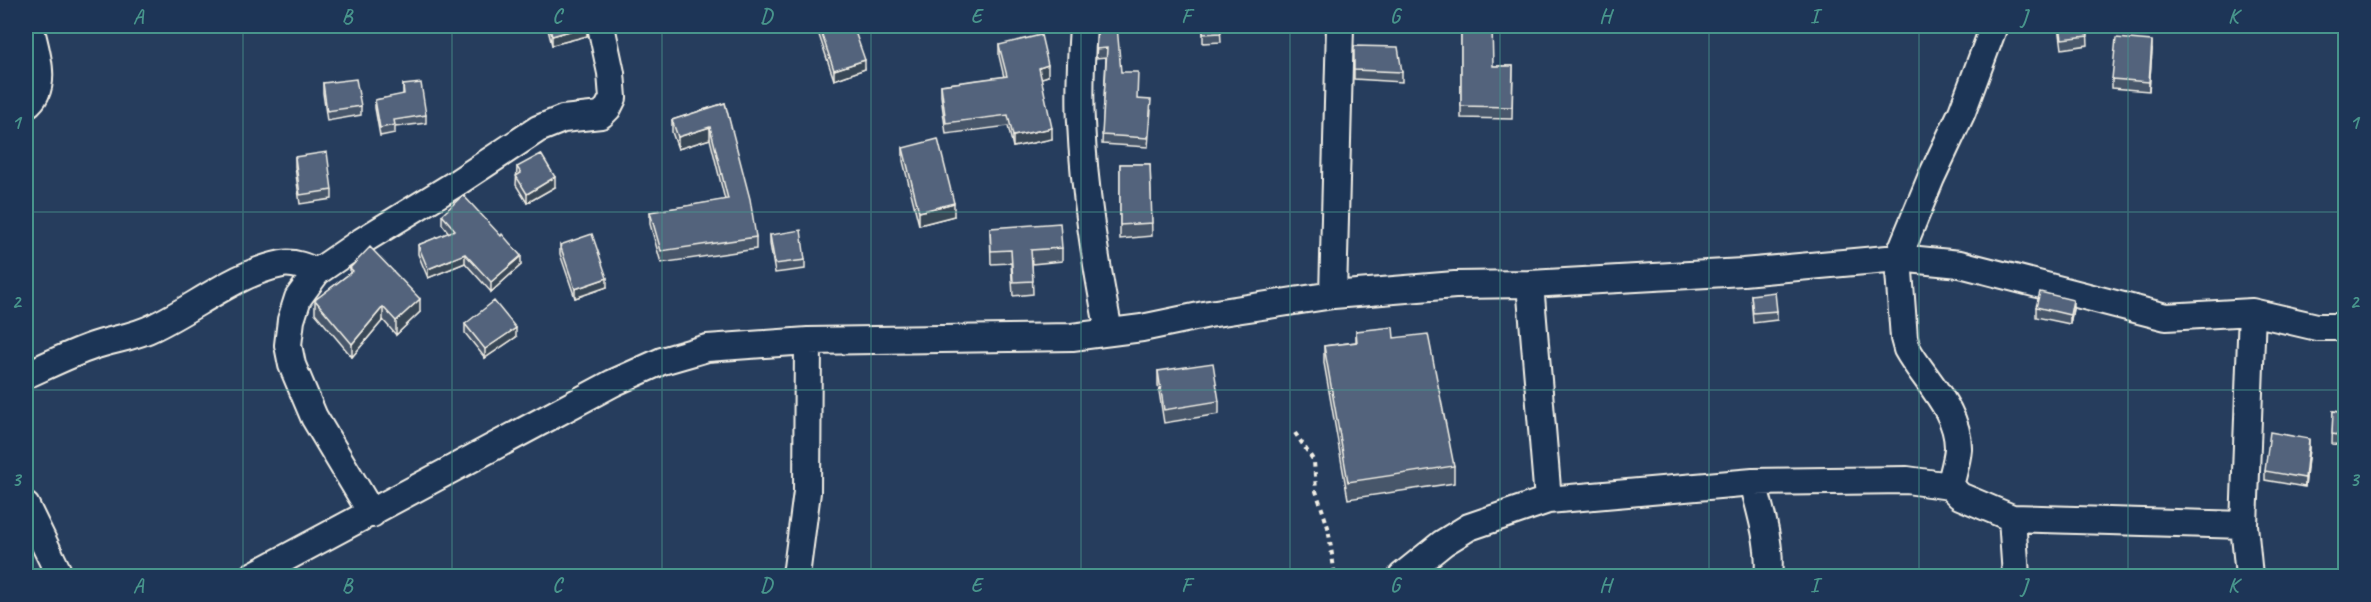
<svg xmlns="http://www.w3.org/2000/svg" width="2371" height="602" font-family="Caveat,sans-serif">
<rect width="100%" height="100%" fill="#263d5d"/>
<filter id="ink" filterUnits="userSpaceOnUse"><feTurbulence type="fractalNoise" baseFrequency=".0167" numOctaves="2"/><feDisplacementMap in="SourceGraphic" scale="12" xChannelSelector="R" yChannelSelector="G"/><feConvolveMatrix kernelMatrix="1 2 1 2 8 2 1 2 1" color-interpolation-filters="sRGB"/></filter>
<g filter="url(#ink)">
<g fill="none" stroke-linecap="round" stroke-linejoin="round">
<!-- minor casing -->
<g stroke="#f4f1e8" stroke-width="30">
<path id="minor" d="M1083,26C1081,57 1079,90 1081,122C1084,192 1096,263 1109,332
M1994,26L1962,112L1931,178L1898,258L1904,338L1907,349C1924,380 1959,410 1958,449C1957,461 1953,473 1950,486L1960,496L2012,518L2244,525
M26,105C50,88 35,49 30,26
M1333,295L1340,26
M26,375C48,365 70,354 93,346C113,339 135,337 154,327C196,307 236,273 282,264C294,262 306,267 317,272
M1753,482C1760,511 1772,546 1768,576
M1548,500L1753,482L1907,480L1950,486
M26,506L60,576
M372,514L314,417L292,365L288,345L291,320L298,298L317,272L362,241L455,184L538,129L563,119L601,115L608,108L613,98L611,73L601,26
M2012,518L2016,576
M252,576L613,383L662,361L707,348L808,341L1072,337L1142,328L1209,314L1333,295L1455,285L1530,284L1743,272L1898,258L1960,264L2166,317L2252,312L2317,327H2346
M795,576L797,568L807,492L808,341
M1402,576L1443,543L1469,527L1548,500L1530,284
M2249,576L2244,525L2252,312"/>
</g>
<!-- path -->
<path stroke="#f4f1e8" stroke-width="4" stroke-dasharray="4.5 4.5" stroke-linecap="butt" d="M1295,433L1314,461L1316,491L1328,527L1335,576"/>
<!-- minor -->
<use href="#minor" stroke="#1d3557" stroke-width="26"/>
</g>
<!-- wall -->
<path fill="#47566a" stroke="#f4f1e8" stroke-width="1.5" d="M547,26H587V36L552,45Z
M817,26H853L865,69L834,80L817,29Z
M1098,26L1121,72L1137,99L1151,110L1148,147L1102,144L1106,57L1096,58Z
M1203,26H1220L1221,42L1203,43Z
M1461,26L1493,66H1513L1512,119L1461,118Z
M2059,26H2087L2088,45L2062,49Z
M999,45L1048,76L1041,78L1052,139L1013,147L1008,126L946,134L941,96V85L1004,77L999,56Z
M1354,46L1402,72V82L1354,79Z
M2152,50L2149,91L2112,88V79Z
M323,83L361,106V115L327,121L323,93Z
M403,85L426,115V123L395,127V133L380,136L375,108V100L403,95Z
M725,103L756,237V249L661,263L650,224V212L725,200L710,139L678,149L672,132V120Z
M903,148L954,216L919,225L903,161Z
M295,157L332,190V199L300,204L295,167Z
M1120,164H1150L1152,236L1120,239Z
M517,167L555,187L527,203L516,185Z
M442,215L521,265L491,292L465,263L428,278L418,254V245L449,233L442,224Z
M990,228L1062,248V261L1032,264L1033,294L1013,296L1011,263L991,264Z
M770,235L805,260V269L775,273L770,244Z
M560,245L607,287L575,298L560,254Z
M350,268L420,312L396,335L383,320L352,357L315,313V300L350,273Z
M1751,295L1777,311V320L1753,323Z
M2036,307L2073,309L2070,324L2036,317Z
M465,324L516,337L485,358L465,333Z
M1356,331L1394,338L1454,466V483L1348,499L1324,363V346L1356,342Z
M1158,371L1219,401V414L1164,423L1158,385Z
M2333,411L2346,413V445L2332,444Z
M2309,448L2305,487L2265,480V471Z"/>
<!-- shaded-wall -->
<path fill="#394656" stroke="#f4f1e8" stroke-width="1.5" d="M587,26V36L552,45V36Z
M2152,41V50L2149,91V82Z
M865,60V69L834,80V70Z
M1048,65V76L1039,79V68Z
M710,127V139L678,149V137Z
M1052,128V139L1013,147V136Z
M555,177V187L527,203V194Z
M954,203V216L919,225V212Z
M465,254V263L428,278V269Z
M521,256V265L491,292V282Z
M607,278V287L575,298V289Z
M420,299V312L396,335V321Z
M2073,300V309L2070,324V315Z
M383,307V320L352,357V344Z
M516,328V337L485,358V349Z
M2309,439V448L2305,487V478Z"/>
<!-- building -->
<path fill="#52647b" stroke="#f4f1e8" stroke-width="1.5" d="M549,26H587L552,36Z
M819,26H853L865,60L834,70Z
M1098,26H1117L1121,72H1138L1137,99L1151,100L1148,138L1102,135L1107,48L1096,49Z
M1203,26H1220L1221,33L1203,34Z
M1461,26H1492L1493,66H1513L1512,107L1461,106Z
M2060,26H2087L2088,36L2062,39Z
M1041,35L1048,65L1039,68L1052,128L1013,136L1008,115L946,123L941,85L1007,76L999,45Z
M2116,38L2152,41L2149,82L2112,79Z
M1354,46L1398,47L1402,72L1354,70Z
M356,79L361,106L327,111L323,83Z
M421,83L426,115L394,120L395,125L380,128L375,100L404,94L403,85Z
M725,103L750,199L756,237L661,251L650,212L728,199L710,127L678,137L672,120Z
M938,139L954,203L919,212L903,148Z
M327,152L332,190L300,195L295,157Z
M541,154L555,177L527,194L516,176L521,173L517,167Z
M1120,164H1150L1152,223L1120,225Z
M463,195L501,236L502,234L521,256L491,282L465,254L428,269L418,245L455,230L442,215Z
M1060,223L1062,248L1031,250L1033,281L1013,282L1011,250L991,251L990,228Z
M801,230L805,260L775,264L770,235Z
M592,234L607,278L575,289L560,245Z
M370,247L420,299L396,321L383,307L352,344L315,300L353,271L350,268Z
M1775,292L1777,311L1753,313L1751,295Z
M2040,292L2073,300L2070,315L2036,307Z
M494,301L516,328L485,349L465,324Z
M1393,327L1394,338L1428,334L1454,466L1348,482L1324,346L1357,342L1356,331Z
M1213,363L1219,401L1164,410L1158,371Z
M2333,411L2346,413V436L2332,434Z
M2270,432L2309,439L2305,478L2265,471Z"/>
</g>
<!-- grid -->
<path fill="none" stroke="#48958c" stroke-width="1.5" stroke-opacity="0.55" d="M243,26V576M452,26V576M662,26V576M871,26V576M1081,26V576M1290,26V576M1500,26V576M1709,26V576M1919,26V576M2128,26V576M26,212H2346M26,390H2346"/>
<!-- margin -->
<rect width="2371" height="602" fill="none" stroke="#1d3557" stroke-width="66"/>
<rect x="33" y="33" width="2305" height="536" fill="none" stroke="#48958c" stroke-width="2"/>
<g font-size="20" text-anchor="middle" font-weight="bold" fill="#48958c">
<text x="138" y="23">A</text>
<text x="347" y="23">B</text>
<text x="557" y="23">C</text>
<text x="766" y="23">D</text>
<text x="976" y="23">E</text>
<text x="1186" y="23">F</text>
<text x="1395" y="23">G</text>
<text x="1605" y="23">H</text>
<text x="1814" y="23">I</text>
<text x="2024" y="23">J</text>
<text x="2233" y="23">K</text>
<text x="16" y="129">1</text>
<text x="2354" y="129">1</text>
<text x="16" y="308">2</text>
<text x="2354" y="308">2</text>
<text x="16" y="486">3</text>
<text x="2354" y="486">3</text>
<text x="138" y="592">A</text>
<text x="347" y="592">B</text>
<text x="557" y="592">C</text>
<text x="766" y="592">D</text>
<text x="976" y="592">E</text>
<text x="1186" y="592">F</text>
<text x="1395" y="592">G</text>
<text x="1605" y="592">H</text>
<text x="1814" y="592">I</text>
<text x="2024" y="592">J</text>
<text x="2233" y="592">K</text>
</g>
</svg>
